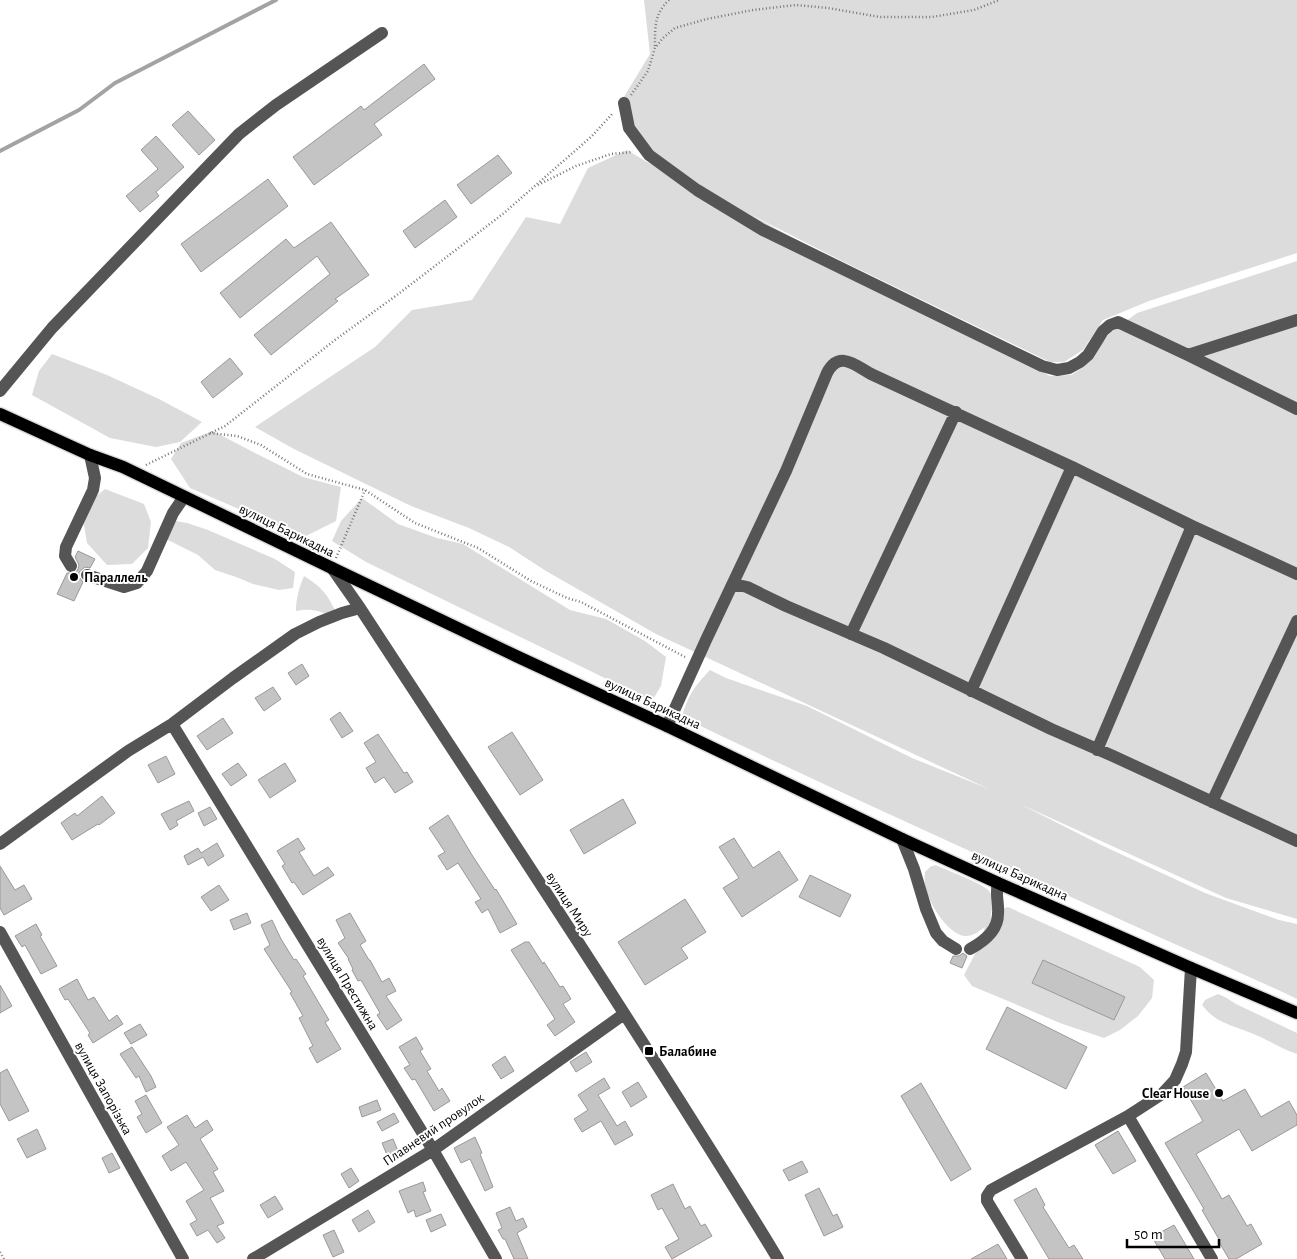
<svg xmlns="http://www.w3.org/2000/svg" width="1297" height="1259" font-family="'Alegreya Sans',sans-serif">
<rect width="100%" height="100%" fill="#fff"/>
<!-- green -->
<path fill="#dcdcdc" d="M644,0H1297V253L1149,301L1103,320L1083,350L1064,362H1050L840,260L746,212L833,260L1050,376L1071,375L1084,367L1110,333L1137,313L1297,261V919L1226,898L1020,804L1101,845L1205,893L1279,920L1297,924V999C1241,972 1184,949 1128,923C979,855 829,788 682,717C688,695 694,687 710,670L726,678L807,706L912,758L989,789L656,634L546,571L509,547L469,528L411,506L294,449L255,427L375,347L412,310L472,300L526,217L560,224L588,168L627,150L647,162L717,196L648,158L619,105L650,54Z
M52,354L107,375L159,399L202,422L180,442L156,447L110,438L32,395L39,371Z
M213,431L257,454L303,477L341,487L336,521L304,537L190,488L171,459L181,443Z
M105,489L144,504L151,522L148,548L132,564L107,565L87,543L83,519L94,498Z
M362,498L398,524L437,538L463,544L570,610L606,619L645,641L666,657L661,686L652,701L366,562L332,541L341,521Z
M176,521L187,523L208,530L275,559L295,572L293,588L279,590L253,584L236,577L215,570L198,555L166,539Z
M304,576C324,589 327,594 337,614L332,616C319,611 311,608 296,611C296,598 299,588 304,576Z
M935,865C945,869 984,884 989,891C995,899 992,909 990,918L997,910L1008,907L1140,967L1154,980L1152,998L1138,1016L1120,1030L1104,1038L1060,1023L972,986L964,975L976,952L985,927C979,931 973,937 964,936C946,933 927,900 925,884C924,880 925,876 925,872L930,867Z
M1218,994L1225,997L1236,1004L1297,1033V1054C1281,1049 1267,1039 1251,1033C1230,1024 1217,1024 1202,1005L1205,1000Z"/>
<g fill="none" stroke-linecap="round" stroke-linejoin="round">
<!-- stream -->
<path stroke="#a3a3a3" stroke-width="4" d="M0,151L79,110L115,83L276,0"/>
</g>
<!-- building -->
<path fill="#c4c4c4" stroke="#999" d="M424,64L435,79L374,124L382,135L314,185L293,157L361,106L364,110Z
M188,111L215,140L199,155L172,125Z
M156,136L184,167L156,192L159,196L140,212L126,196L158,169L141,150Z
M498,155L512,173L471,204L457,185Z
M268,179L288,206L201,272L181,244Z
M445,200L457,217L415,248L403,231Z
M331,222L369,275L335,299L338,301L271,355L254,335L330,274L317,256L240,318L220,293L286,239L294,248Z
M230,358L243,374L213,398L201,382Z
M78,551L95,559L90,568L85,567L79,572V577L83,582L74,601L57,594L67,573H75L78,569L79,565L75,557Z
M302,664L309,676L296,685L288,673Z
M273,687L281,699L264,711L255,698Z
M340,712L353,731L342,738L330,719Z
M223,718L233,733L207,750L197,736Z
M512,732L543,780L520,795L488,747Z
M378,734L404,773L407,772L413,782L395,793L384,777L375,783L366,768L376,762L364,743Z
M166,756L175,774L158,783L148,765Z
M238,763L247,775L231,786L222,774Z
M285,763L296,781L270,798L258,780Z
M102,796L115,813L99,825L98,824L72,840L61,823L75,813L77,816Z
M623,799L636,823L584,854L570,830Z
M189,801L194,811L176,821L178,825L170,830L161,814Z
M210,807L217,819L204,826L198,813Z
M448,815L472,855L495,890L496,889L517,924L500,933L488,909L482,913L475,902L481,899L458,863L447,870L438,856L445,852L429,828Z
M298,838L305,849L299,852L314,876L328,867L334,875L303,895L294,882L292,883L282,866L285,864L277,851Z
M734,838L753,868L779,851L798,880L742,917L723,888L739,878L719,847Z
M217,843L224,856L208,866L203,857L188,865L184,856L198,848L201,853Z
M0,866L15,890L24,885L32,899L4,915L0,908Z
M810,875L851,895L840,917L799,897Z
M219,885L229,900L211,911L201,897Z
M685,899L706,932L681,948L688,958L645,985L618,942Z
M247,913L251,923L234,930L230,920Z
M350,913L366,941L360,945L369,960H370L382,982L389,978L396,991L386,996L402,1020L387,1030L377,1015L380,1013L361,980L358,981L352,970L353,969L348,959H349L338,943L345,938L336,920Z
M272,920L281,939L294,960L296,959L306,974L303,976L329,1020L325,1022L341,1049L317,1063L309,1048L313,1046L299,1018L303,1016L290,993L292,992L264,949L270,945L261,925Z
M36,924L42,935L40,936L57,966L41,974L25,945L22,947L15,936Z
M525,942H529L543,964L544,962L560,987L563,986L571,999L563,1004L575,1022L555,1036L547,1025L555,1019L511,950Z
M963,953L967,956L962,968L950,963L953,956H959Z
M1043,960L1125,997L1114,1020L1032,983Z
M77,979L88,1000L94,997L109,1021L117,1015L123,1024L93,1043L88,1035L90,1033L68,999L65,1000L59,989Z
M0,985L12,1006L0,1013Z
M1007,1007L1087,1047L1066,1089L986,1049Z
M140,1024L147,1035L131,1044L124,1033Z
M416,1037L423,1049L420,1051L431,1069L427,1071L439,1091L442,1088L450,1101L434,1111L415,1079L412,1080L404,1068L410,1065L399,1047Z
M132,1047L151,1076L156,1087L146,1092L139,1076L136,1078L120,1054Z
M586,1052L592,1062L576,1072L570,1062Z
M505,1056L514,1071L501,1079L492,1065Z
M7,1069L29,1111L9,1121L0,1104V1073Z
M1206,1073L1223,1101L1245,1089L1261,1117L1289,1101L1297,1115V1125L1252,1151L1239,1129L1196,1154L1222,1199L1229,1195L1247,1226L1251,1224L1262,1244L1236,1259H1229L1219,1242L1220,1241L1202,1210L1204,1209L1165,1143L1203,1121L1183,1087Z
M604,1078L610,1088L598,1095L617,1126L625,1121L633,1135L615,1145L601,1121L582,1132L574,1119L588,1110L578,1095Z
M638,1082L647,1097L631,1107L622,1092Z
M921,1083L971,1169L951,1181L901,1096Z
M146,1095L162,1123L146,1133L137,1117L142,1114L135,1101Z
M377,1100L381,1110L362,1117L359,1107Z
M394,1113L399,1122L382,1131L377,1122Z
M187,1115L195,1128L207,1120L213,1130L200,1139L218,1169L213,1172L224,1191L210,1198L224,1223L217,1226L225,1238L217,1243L208,1230L197,1236L190,1224L197,1220L186,1201L204,1190L186,1162L171,1171L162,1156L179,1145L167,1127Z
M37,1129L46,1149L27,1158L17,1139Z
M1118,1131L1136,1161L1113,1174L1095,1145Z
M475,1137L482,1153L480,1154L493,1187L485,1191L470,1159L461,1163L454,1148Z
M393,1139L398,1151L387,1155L382,1143Z
M112,1153L120,1168L109,1173L102,1158Z
M802,1161L808,1172L789,1181L783,1170Z
M351,1168L359,1181L349,1188L341,1174Z
M423,1182L426,1191L423,1192L431,1211L416,1217L414,1210L408,1213L399,1191Z
M673,1184L685,1209L690,1206L701,1226L705,1224L712,1236L672,1259L665,1247L679,1239L662,1208L658,1210L651,1195Z
M819,1188L833,1216L837,1214L843,1227L824,1236L805,1195Z
M1036,1188L1045,1205L1043,1207L1069,1248L1074,1245L1083,1259H1049L1014,1200Z
M275,1196L283,1209L268,1218L260,1205Z
M510,1207L516,1221L523,1218L527,1227L517,1233L528,1259H514L505,1239H503L498,1230L502,1228L496,1213Z
M368,1210L375,1222L359,1232L352,1220Z
M441,1214L446,1225L431,1232L426,1220Z
M1174,1225L1194,1259H1165L1152,1237Z
M334,1230L344,1252L333,1257L323,1235Z
M998,1244L1007,1259H971Z"/>
<g fill="none" stroke-linecap="round" stroke-linejoin="round">
<!-- major casing -->
<g stroke="#dbdbdb" stroke-width="15">
<path id="major" d="M0,414L90,455L123,467L332,568L516,656L667,726L902,839L998,883L1191,968L1297,1013"/>
</g>
<!-- path -->
<path stroke="#777" stroke-width="2.5" stroke-dasharray="1 2.5" stroke-linecap="butt" d="M655,46C655,28 654,14 669,0
M631,95L648,71L655,48L663,38L675,28L707,19L753,10L796,5L828,8L880,17H932L974,10L999,0
M538,185L576,166L611,154L633,152
M210,433L237,436L261,445L307,474L365,490L415,523L478,548L531,581L567,598L581,602L685,657
M146,465L225,426L335,340L401,292L504,213L592,136L613,113
M336,558L365,490
M0,1252L4,1259"/>
<!-- minor -->
<path stroke="#555" stroke-width="12" d="M624,103L629,128L649,155L697,190L763,230L1042,366L1057,370L1069,368L1080,362L1088,355L1103,331L1110,325L1118,322L1188,355L1297,409
M1188,355L1297,320
M0,391L52,328L239,134L276,105L382,33
M71,566L65,556L66,547L93,490L95,478L90,455
M332,568L360,608C501,824 644,1039 778,1259
M87,575L124,587L137,583L147,571L173,513L184,497
M731,587L738,585L747,587L786,606L884,648L1051,729L1113,756L1297,841
M851,634L956,412
M971,691L1072,467
M172,724L433,1150L496,1259
M667,726L706,640L786,471L827,373C839,350 855,365 871,374L1072,467L1192,526L1297,574
M1097,750L1192,526
M1212,802L1297,621
M902,839L914,869L926,909L936,933L943,941L956,949
M0,844L128,751L172,724L233,678L295,634L319,622L342,613L360,608
M0,932L183,1259
M970,949C983,942 998,931 998,914C999,902 995,895 998,883
M1128,1116L1212,1259
M253,1259L433,1150L624,1014
M1022,1259L987,1201V1196L991,1190L1128,1116L1162,1094L1175,1080L1182,1064L1186,1052L1191,968"/>
<!-- major -->
<use href="#major" stroke="#000" stroke-width="12"/>
</g>
<!-- markers -->
<g fill="#000" stroke="#fff" stroke-width="2">
<circle cx="74" cy="577" r="5"/>
<rect x="644" y="1046" width="10" height="10" rx="2.5"/>
<circle cx="1219" cy="1093" r="5"/>
</g>
<g text-anchor="middle" stroke-width="4" stroke-linejoin="round" paint-order="stroke">
<!-- street labels -->
<g font-size="14" fill="#000" stroke="#fff">
<text transform="translate(287 530) rotate(26)" y="5">вулиця Барикадна</text>
<text transform="translate(653 703) rotate(25)" y="5">вулиця Барикадна</text>
<text transform="translate(1020 875) rotate(24)" y="5">вулиця Барикадна</text>
<text transform="translate(570 904) rotate(57)" y="5">вулиця Миру</text>
<text transform="translate(348 983) rotate(59)" y="5">вулиця Престижна</text>
<text transform="translate(104 1088) rotate(61)" y="5">вулиця Запорізька</text>
<text transform="translate(433 1129) rotate(-34)" y="5">Плавневий провулок</text>
</g>
<!-- poi labels -->
<g font-size="14" font-weight="bold" fill="#000" stroke="#fff" text-anchor="start">
<text x="84" y="582">Параллель</text>
<text x="659" y="1056">Балабине</text>
<text x="1209" y="1098" text-anchor="end">Clear House</text>
</g>
</g>
<!-- scale -->
<path d="M1127 1239v8h92v-8" fill="none" stroke="#000000" stroke-width="2.5"/>
<text x="1134" y="1239" font-size="15" fill="#000000" stroke="#ffffff" stroke-width="4" paint-order="stroke">50 m</text>
</svg>
